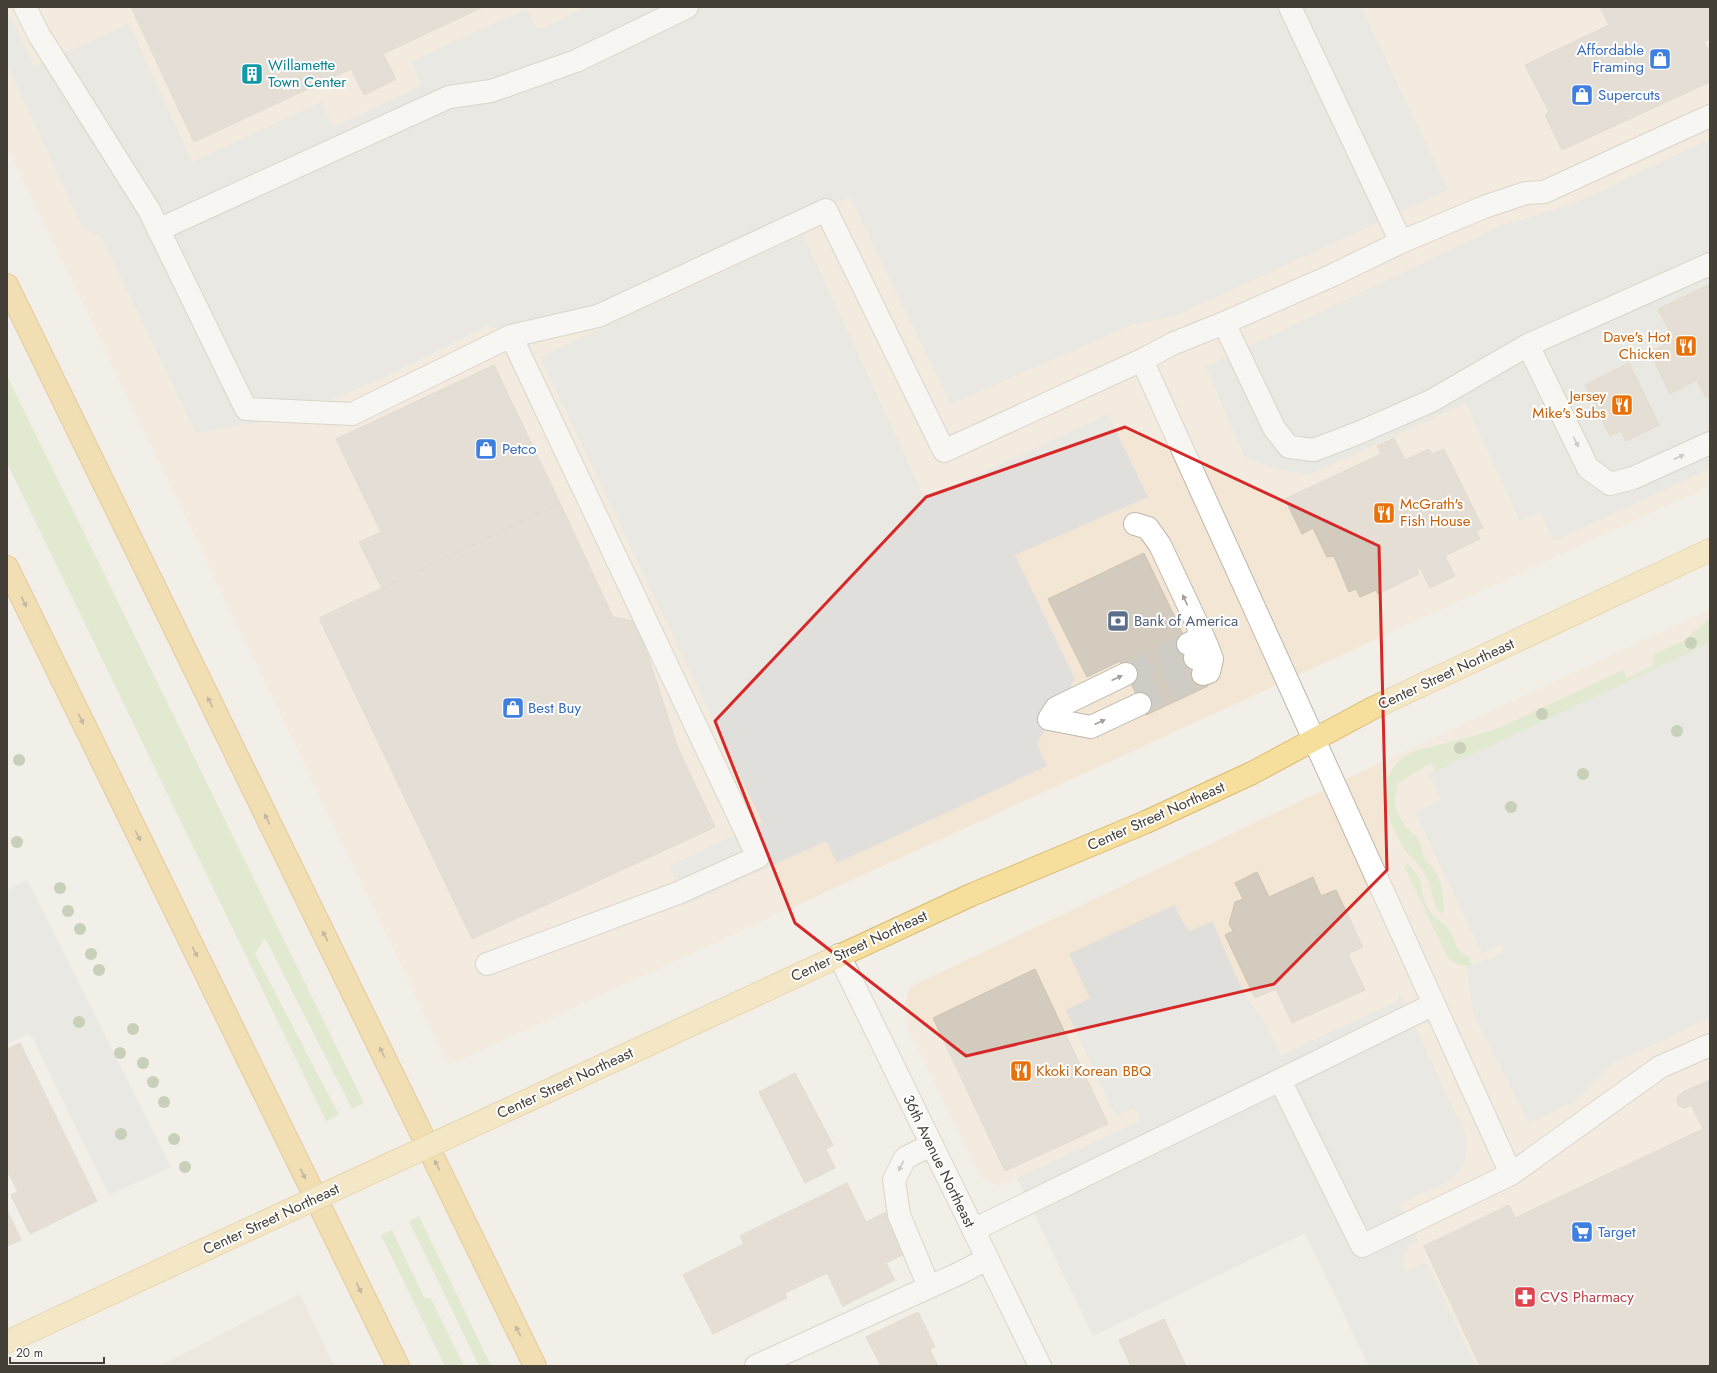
<svg xmlns="http://www.w3.org/2000/svg" width="1717" height="1373" font-family="Jost,sans-serif">
<rect width="100%" height="100%" fill="#f2efe8"/>
<!-- residential -->
<path fill="#e6e1d6" d="M300,1294L334,1366H159Z"/>
<!-- commercial -->
<path fill="#f3e6d4" d="M7,7H1710V486L449,1065L7,146Z
M1710,609V1366H1369L1305,1233L1093,1336L1017,1178L999,1186L981,1177L908,1028L905,1003L910,987L1414,747Z"/>
<!-- green -->
<path fill="#cde3b4" d="M7,376L364,1103L352,1109L265,938L255,954L339,1115L326,1121L7,463Z
M1710,619V643L1436,772L1431,763L1398,783L1395,798L1396,810L1406,827L1417,837L1421,845L1423,856L1435,871L1442,887L1444,911L1442,914C1433,906 1433,897 1430,887C1428,878 1423,869 1417,863C1414,859 1411,858 1408,854C1385,823 1369,770 1415,751C1423,748 1431,747 1439,745C1460,739 1480,734 1501,727L1623,670L1627,678L1655,664L1652,659L1655,654L1683,641Z
M1408,864C1427,882 1418,892 1428,908C1433,918 1444,922 1450,931C1457,941 1454,952 1469,957L1472,965C1462,967 1455,964 1448,958L1404,866Z
M419,1216L491,1366H479L409,1221Z
M392,1230L424,1297L427,1299L430,1297L464,1366H445L381,1235Z"/>
<!-- parking -->
<path fill="#e1dfdc" d="M586,7H1361L1448,190L1178,315L1132,325L951,404L850,197L704,268L550,338L487,326L389,375L291,417L196,433L102,238L83,228L7,64V8L34,67L129,24L192,162L321,102L333,127L422,85L411,61L526,9L538,30Z
M1710,139V469L1554,541L1540,512L1520,521L1466,403L1309,475L1270,467L1245,458L1206,367L1500,226L1573,204Z
M803,235L925,499L1108,414L1148,497L1015,555L1075,679L1037,743L1047,766L837,863L826,841L686,905L669,866L762,822L540,357Z
M1710,643V1018L1614,1063L1574,1102L1529,1123L1473,1013L1467,966L1494,957L1504,949L1502,944L1482,953L1415,812L1441,799L1429,774Z
M27,880L171,1167L109,1195L32,1037L28,1034L7,1044V890Z
M1174,905L1187,930L1191,931L1212,921L1246,998L1261,1016L1281,1055L1398,1001L1399,992L1456,1115L1464,1128L1467,1146L1464,1163L1453,1179L1400,1204L1418,1241L1411,1245L1406,1252L1403,1261L1406,1272L1426,1262L1476,1366H1369L1305,1233L1093,1336L1017,1178L1137,1122L1140,1118L1138,1112L1131,1109L1116,1117L1066,1010L1090,998L1069,954Z"/>
<!-- building -->
<path fill="#d3cbbe" stroke="#cdc3b2" d="M131,7H483L383,54L396,79L364,95L351,69L194,142Z
M1600,7H1710V39L1704,42L1710,53V82L1562,150L1545,115L1549,112L1525,65L1609,25Z
M1708,285L1710,289V396L1706,398L1697,380L1670,394L1650,352L1674,340L1658,309Z
M1629,363L1659,425L1626,441L1621,431L1610,436L1585,385Z
M494,365L560,503L382,589L359,542L381,532L336,439Z
M1394,438L1405,460L1429,449L1432,454L1444,449L1483,528L1476,531L1480,539L1445,556L1455,576L1430,588L1420,568L1417,570L1419,574L1378,594L1376,590L1360,597L1356,589L1349,592L1334,556L1327,557L1313,528L1302,534L1285,499L1381,454L1377,446Z
M560,503L613,617L637,622L678,748L715,827L472,939L319,618Z
M1144,553L1208,686L1146,715L1120,661L1087,677L1048,599Z
M1257,872L1269,897L1313,877L1321,896L1336,890L1363,947L1348,954L1365,990L1292,1023L1276,989L1255,998L1225,935L1233,931L1229,924L1235,902L1243,899L1235,883Z
M1035,969L1108,1124L1005,1171L933,1018Z
M20,1043L97,1201L30,1234L11,1195L18,1192L7,1170V1049Z
M795,1073L833,1145L826,1149L835,1168L805,1183L759,1092Z
M1710,1080V1366H1480L1424,1246L1509,1205L1515,1218L1703,1129L1691,1105L1685,1108L1679,1106L1677,1101L1678,1096L1685,1091Z
M847,1183L866,1222L886,1212L906,1253L886,1263L895,1280L843,1306L827,1273L785,1293L787,1298L713,1334L683,1275L744,1244L740,1236Z
M7,1210L21,1240L7,1246Z
M918,1312L935,1347L930,1350L938,1366H881L866,1337Z
M1164,1319L1186,1366H1131L1119,1340Z"/>
<g fill="none" stroke-linecap="round" stroke-linejoin="round">
<!-- minor-tunnel -->
<path stroke="#cfccc5" stroke-width="22" stroke-dasharray="22 11" stroke-linecap="butt" d="M1131,672L1188,644
M1133,688L1195,658
M1140,704L1203,674"/>
<!-- minor casing -->
<g stroke="#bdb7ab" stroke-width="24">
<path id="minor" d="M25,7L39,35L149,210L246,409L352,414L511,336L598,316L826,210L944,451L1142,360L1511,1174L1660,1067L1710,1045
M1290,7L1401,242
M158,230L449,97L491,91L576,61L687,7
M1224,323L1274,428L1289,447L1314,450L1358,433L1431,401L1528,345L1710,264
M1528,345L1588,468L1610,484L1633,478L1710,443
M1142,360L1172,344L1224,323L1333,275L1401,242L1484,207L1526,193L1544,192L1710,116
M1135,524L1148,528L1160,545L1199,628L1197,640L1188,644
M1195,658L1208,648L1201,632
M1203,674L1209,672L1212,659L1208,648
M1049,719L1091,727L1140,704
M1049,719L1056,708L1126,674
M839,955L1040,1366
M487,964L678,893L758,857L511,336
M1280,1080L1434,1004
M973,1230L1280,1080L1362,1246L1511,1174
M929,1287L899,1215L894,1180L905,1158L931,1145
M756,1366L960,1273L987,1259"/>
</g>
<!-- major casing -->
<g stroke="#dabb6e" stroke-width="24">
<path id="major" d="M548,1091L971,895L1146,822L1252,773L1373,708L1710,550
M7,1342L193,1255"/>
</g>
<!-- highway casing -->
<g stroke="#d19e43" stroke-width="24">
<path id="highway" d="M7,285L535,1366
M7,567L398,1366"/>
</g>
<!-- minor -->
<use href="#minor" stroke="#fff" stroke-width="22"/>
<!-- major -->
<use href="#major" stroke="#f6de9d" stroke-width="22"/>
<!-- highway -->
<use href="#highway" stroke="#f2c973" stroke-width="22"/>
<!-- major-bridge casing -->
<g stroke="#dabb6e" stroke-width="24" stroke-linecap="butt">
<path id="major-bridge" d="M193,1255L548,1091"/>
</g>
<!-- major-bridge -->
<use href="#major-bridge" stroke="#f6de9d" stroke-width="22"/>
</g>
<!-- trees -->
<g fill="#94aa82">
<circle cx="1691" cy="643" r="6"/>
<circle cx="1542" cy="714" r="6"/>
<circle cx="1677" cy="731" r="6"/>
<circle cx="1460" cy="748" r="6"/>
<circle cx="19" cy="760" r="6"/>
<circle cx="1583" cy="774" r="6"/>
<circle cx="1511" cy="807" r="6"/>
<circle cx="17" cy="842" r="6"/>
<circle cx="60" cy="888" r="6"/>
<circle cx="68" cy="911" r="6"/>
<circle cx="80" cy="929" r="6"/>
<circle cx="91" cy="954" r="6"/>
<circle cx="99" cy="970" r="6"/>
<circle cx="79" cy="1022" r="6"/>
<circle cx="133" cy="1029" r="6"/>
<circle cx="120" cy="1053" r="6"/>
<circle cx="143" cy="1063" r="6"/>
<circle cx="153" cy="1082" r="6"/>
<circle cx="164" cy="1102" r="6"/>
<circle cx="121" cy="1134" r="6"/>
<circle cx="174" cy="1139" r="6"/>
<circle cx="185" cy="1167" r="6"/>
</g>
<!-- one-way arrows -->
<defs><path id="oneway-solid" d="M-6-.8H1V-3.2L6.5 0L1 3.2V.8H-6Z"/></defs>
<g fill="#a2a09b">
<use href="#oneway-solid" transform="translate(1576 442) rotate(64)"/>
<use href="#oneway-solid" transform="translate(1679 457) rotate(-25)"/>
<use href="#oneway-solid" transform="translate(1185 600) rotate(-115)"/>
<use href="#oneway-solid" transform="translate(1117 678) rotate(-25)"/>
<use href="#oneway-solid" transform="translate(1100 722) rotate(-25)"/>
<use href="#oneway-solid" transform="translate(901 1166) rotate(116)"/>
</g>
<g fill="#8a774f">
<use href="#oneway-solid" transform="translate(24 602) rotate(64)"/>
<use href="#oneway-solid" transform="translate(210 702) rotate(-116)"/>
<use href="#oneway-solid" transform="translate(81 719) rotate(64)"/>
<use href="#oneway-solid" transform="translate(267 819) rotate(-116)"/>
<use href="#oneway-solid" transform="translate(138 836) rotate(64)"/>
<use href="#oneway-solid" transform="translate(325 936) rotate(-116)"/>
<use href="#oneway-solid" transform="translate(195 952) rotate(64)"/>
<use href="#oneway-solid" transform="translate(382 1052) rotate(-116)"/>
<use href="#oneway-solid" transform="translate(437 1165) rotate(-116)"/>
<use href="#oneway-solid" transform="translate(303 1174) rotate(64)"/>
<use href="#oneway-solid" transform="translate(359 1288) rotate(64)"/>
<use href="#oneway-solid" transform="translate(518 1331) rotate(-116)"/>
</g>
<!-- marked area -->
<path d="M0 0H1717V1373H0ZM1125,427L1379,546L1387,870L1274,984L966,1056L795,923L715,721L926,497Z" fill="#f2efe8" fill-opacity=".55" fill-rule="evenodd"/>
<path fill="none" stroke="#d62828" stroke-width="3" stroke-linejoin="round" d="M1125,427L1379,546L1387,870L1274,984L966,1056L795,923L715,721L926,497Z"/>
<!-- icons -->
<defs>
<g id="shop-square" transform="scale(1.15)"><rect x="-9" y="-9" width="18" height="18" rx="4" fill="#3f7fe0" stroke="#fff"/><path d="M-5-2.5h2.3a2.7 3.5 0 0 1 5.4 0H5L5.5 6h-11ZM-1.5-2.5h3a1.5 2.3 0 0 0-3 0Z" fill="#fff"/></g>
<g id="building-square" transform="scale(1.15)"><rect x="-9" y="-9" width="18" height="18" rx="4" fill="#0f9aa8" stroke="#fff"/><path d="M-4-6H4V6H1V3H-1V6H-4ZM-2.5-4.3h1.7v1.8h-1.7ZM.8-4.3h1.7v1.8H.8ZM-2.5-1h1.7V.8h-1.7ZM.8-1h1.7V.8H.8Z" fill="#fff"/></g>
<g id="restaurant-square" transform="scale(1.15)"><rect x="-9" y="-9" width="18" height="18" rx="4" fill="#e8710a" stroke="#fff"/><path d="M-5-6h1v4h1v-4h1v4h1v-4h1v5L-1.5 .5V6h-2V.5L-5-1ZM5-6V6H3V1.5H1.5Q1.5-4 5-6Z" fill="#fff"/></g>
<g id="bank-square" transform="scale(1.15)"><rect x="-9" y="-9" width="18" height="18" rx="4" fill="#5c6f8a" stroke="#fff"/><path d="M-6-4H6V4H-6ZM0-2.3a2.3 2.3 0 1 0 0 4.6a2.3 2.3 0 1 0 0-4.6Z" fill="#fff"/></g>
<g id="supermarket-square" transform="scale(1.15)"><rect x="-9" y="-9" width="18" height="18" rx="4" fill="#3f7fe0" stroke="#fff"/><path d="M-6-5.5h2.5l.6 2H6L4.5 2H-2.5L-4.4-4H-6ZM-1.5 3.2a1.3 1.3 0 1 0 .1 0ZM3 3.2a1.3 1.3 0 1 0 .1 0Z" fill="#fff"/></g>
<g id="pharmacy-square" transform="scale(1.15)"><rect x="-9" y="-9" width="18" height="18" rx="4" fill="#e0444e" stroke="#fff"/><path d="M-2-6h4v4h4v4h-4v4h-4v-4h-4v-4h4Z" fill="#fff"/></g>
</defs>
<g fill-rule="evenodd">
<use href="#shop-square" x="1660" y="59"/>
<use href="#building-square" x="252" y="74"/>
<use href="#shop-square" x="1582" y="95"/>
<use href="#restaurant-square" x="1686" y="346"/>
<use href="#restaurant-square" x="1622" y="405"/>
<use href="#shop-square" x="486" y="449"/>
<use href="#restaurant-square" x="1384" y="513"/>
<use href="#bank-square" x="1118" y="621"/>
<use href="#shop-square" x="513" y="708"/>
<use href="#restaurant-square" x="1021" y="1071"/>
<use href="#supermarket-square" x="1582" y="1232"/>
<use href="#pharmacy-square" x="1525" y="1297"/>
</g>
<g text-anchor="middle" stroke-width="4" stroke-linejoin="round" paint-order="stroke">
<!-- shop labels -->
<g font-size="15" fill="#366cbe" stroke="#fff" text-anchor="start">
<text x="1644" y="55" text-anchor="end">Affordable<tspan x="1644" dy="17">Framing</tspan></text>
<text x="1598" y="100">Supercuts</text>
<text x="502" y="454">Petco</text>
<text x="528" y="713">Best Buy</text>
<text x="1598" y="1237">Target</text>
</g>
<!-- culture labels -->
<g font-size="15" fill="#0d838f" stroke="#fff" text-anchor="start">
<text x="268" y="70">Willamette<tspan x="268" dy="17">Town Center</tspan></text>
</g>
<!-- food labels -->
<g font-size="15" fill="#c56008" stroke="#fff" text-anchor="end">
<text x="1670" y="342">Dave's Hot<tspan x="1670" dy="17">Chicken</tspan></text>
<text x="1606" y="401">Jersey<tspan x="1606" dy="17">Mike's Subs</tspan></text>
<text x="1400" y="509" text-anchor="start">McGrath's<tspan x="1400" dy="17">Fish House</tspan></text>
<text x="1036" y="1076" text-anchor="start">Kkoki Korean BBQ</text>
</g>
<!-- service labels -->
<g font-size="15" fill="#4e5e75" stroke="#fff" text-anchor="start">
<text x="1134" y="626">Bank of America</text>
</g>
<!-- street labels -->
<g font-size="15" fill="#454037" stroke="#fff">
<text transform="translate(1446 674) rotate(-25)" y="5">Center Street Northeast</text>
<text transform="translate(1156 816) rotate(-24)" y="5">Center Street Northeast</text>
<text transform="translate(859 946) rotate(-25)" y="5">Center Street Northeast</text>
<text transform="translate(565 1083) rotate(-25)" y="5">Center Street Northeast</text>
<text transform="translate(939 1161) rotate(64)" y="5">36th Avenue Northeast</text>
<text transform="translate(271 1219) rotate(-25)" y="5">Center Street Northeast</text>
</g>
<!-- health labels -->
<g font-size="15" fill="#be3a42" stroke="#fff" text-anchor="start">
<text x="1540" y="1302">CVS Pharmacy</text>
</g>
</g>
<!-- border -->
<rect width="1717" height="1373" fill="none" stroke="#454037" stroke-width="16"/>
<!-- scale -->
<path d="M10 1357v6h94v-6" fill="none" stroke="#454037" stroke-width="2"/>
<text x="16" y="1357" font-size="12" fill="#454037" stroke="#ffffff" stroke-width="3" paint-order="stroke">20 m</text>
</svg>
